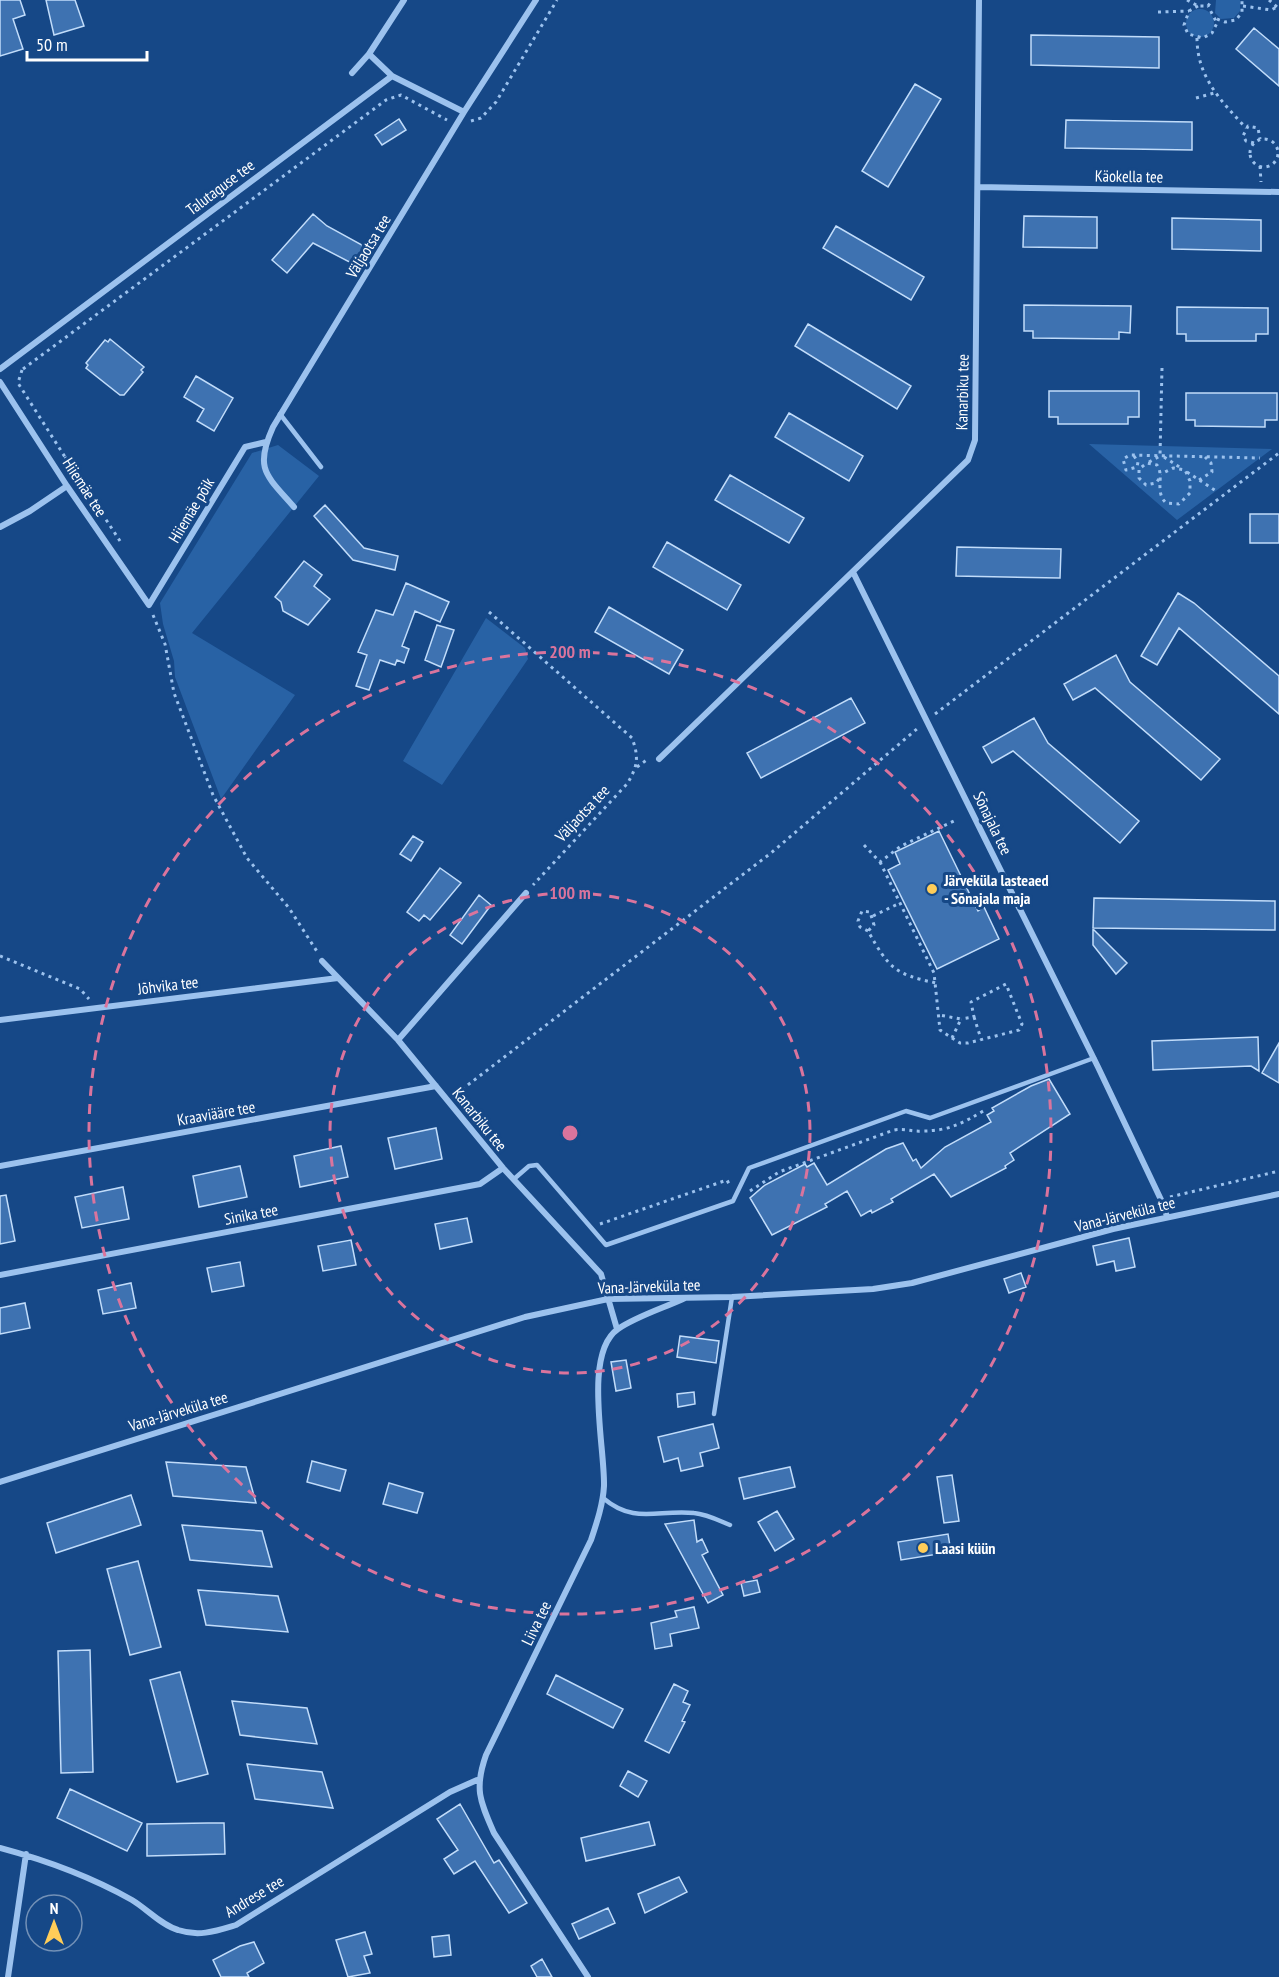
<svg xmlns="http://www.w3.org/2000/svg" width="1279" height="1977" font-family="'PT Sans Narrow',sans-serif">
<rect width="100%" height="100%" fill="#164887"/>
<!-- green -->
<path fill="#2862a5" d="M1216,0H1240V11L1234,18L1221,19L1215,13Z
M1186 23a14 14 0 1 1 28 0a14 14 0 1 1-28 0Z
M1089,444L1272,449L1177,520Z
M278,445L319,476L192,633L295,695L221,799L175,677L174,661L163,624L160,603L252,453Z
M486,618L525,648L528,659L442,785L403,761Z"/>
<!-- building -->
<path fill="#3e72b1" stroke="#c1dcfa" stroke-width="1.5" d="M0,0H20L25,15L13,19L23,49L0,56Z
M46,0H75L84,26L54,35Z
M1254,28L1279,49V86L1236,49Z
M1031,35L1159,37V68L1031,65Z
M915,84L941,99L888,187L862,171Z
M399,119L406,130L382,145L375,135Z
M1066,120L1192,122V150L1065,148Z
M313,214L327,226L371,250L361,268L313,243L287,273L272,260Z
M1024,216L1097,217V248L1023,247Z
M1172,218L1261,220V251L1172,249Z
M836,226L924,277L911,300L823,248Z
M1024,305L1131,306L1130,333L1119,332V339L1033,338V331H1024Z
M1177,307L1268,308V334H1256V341H1186V334H1177Z
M808,324L911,386L897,409L795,346Z
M110,339L144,367L141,370L143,372L124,395H120L86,368L88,365L86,363L105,340L108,342Z
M196,376L233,398L214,431L197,421L204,409L184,397Z
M1049,391H1139V417H1128V424H1058V417H1049Z
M1186,393H1277V420H1265V427L1195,426V420H1186Z
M789,413L863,456L849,481L775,437Z
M730,475L804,518L789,543L715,500Z
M325,505L364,548L398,556L395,570L353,560L314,516Z
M1250,514H1279V543H1250Z
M667,542L741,585L727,610L653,567Z
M957,547L1061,549L1060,578L956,576Z
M304,561L322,575L314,586L330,599L308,625L283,611L281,602L275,597Z
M406,583L449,602L440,622L415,611L402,646L409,649L404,663L397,660L395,665L380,660L369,690L356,686L367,655L358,652L376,610L393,615Z
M1178,593L1194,603L1279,676V714L1179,628L1157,665L1141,656Z
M609,607L683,650L669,674L595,632Z
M437,625L454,630L441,667L425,660Z
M1116,655L1130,682L1220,759L1201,780L1095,688L1073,700L1064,684Z
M851,698L865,723L761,778L747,753Z
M1034,718L1048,743L1139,821L1120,843L1013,751L992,763L983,747Z
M939,831L978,911L984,907L999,939L937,969L888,870L900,864L895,852Z
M413,836L423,842L411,861L400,854Z
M440,868L461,883L430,920L424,915L419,921L407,912Z
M479,895L491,905L462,944L450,935Z
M1094,898L1275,901V930L1093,928Z
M1093,929L1127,963L1116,974L1093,945Z
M1258,1037L1259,1071L1251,1066L1153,1070L1152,1041Z
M1279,1043V1083L1262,1073Z
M1049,1079L1070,1114L1010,1153L1014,1160L1005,1166L1006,1168L951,1197L934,1174L891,1199L893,1202L872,1213L871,1210L861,1216L847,1191L825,1204L827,1207L772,1235L750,1198L765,1185L805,1164L807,1167L814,1163L827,1185L886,1149L903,1143L913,1161L916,1159L921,1168L945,1147L991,1122L987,1115L994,1111L992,1108L1031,1086Z
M436,1128L442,1159L395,1169L388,1138Z
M341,1146L348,1177L300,1187L294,1156Z
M240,1166L247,1197L199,1207L193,1176Z
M123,1187L129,1219L82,1228L75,1197Z
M6,1195L15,1241L0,1244V1196Z
M467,1218L472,1242L440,1249L435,1224Z
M1129,1238L1135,1267L1116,1271L1114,1261L1097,1265L1093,1246Z
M351,1240L356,1265L323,1271L318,1246Z
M240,1262L244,1286L212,1292L207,1268Z
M1021,1273L1026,1287L1009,1293L1004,1279Z
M131,1283L136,1308L103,1314L98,1290Z
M25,1303L30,1328L0,1334V1308Z
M680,1336L719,1341L716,1363L677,1357Z
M626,1360L631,1388L616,1391L611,1362Z
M694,1392L695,1404L678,1407L677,1394Z
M713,1424L719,1448L700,1453L703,1466L681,1471L678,1458L664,1462L658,1437Z
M312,1461L346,1470L340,1491L307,1482Z
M166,1462L246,1467L256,1503L173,1496Z
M790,1467L795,1487L744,1499L739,1478Z
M952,1475L959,1521L944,1523L937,1477Z
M389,1483L423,1493L417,1513L383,1504Z
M131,1495L141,1525L56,1553L47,1523Z
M777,1511L794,1539L775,1551L758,1522Z
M694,1520L697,1542L702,1539L708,1552L702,1555L723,1595L708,1603L665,1524Z
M182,1525L262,1531L272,1567L190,1560Z
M948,1534L951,1552L901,1560L898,1542Z
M138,1561L161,1647L130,1655L107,1569Z
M757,1580L760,1592L744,1596L741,1583Z
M198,1590L278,1596L288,1632L206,1625Z
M694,1607L699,1628L670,1634L672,1646L655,1649L651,1623L677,1617L675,1611Z
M90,1650L93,1772L61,1773L58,1651Z
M180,1672L208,1774L177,1782L150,1680Z
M556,1675L623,1709L613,1728L547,1694Z
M674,1684L688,1691L683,1702L690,1705L682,1721L685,1722L669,1753L645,1741Z
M232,1701L307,1708L317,1744L240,1735Z
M247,1764L322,1772L333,1808L255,1799Z
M628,1771L647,1781L638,1797L620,1786Z
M70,1789L142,1823L127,1851L57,1818Z
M460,1804L494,1863L499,1860L527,1903L509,1913L475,1861L454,1874L444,1859L458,1850L437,1819Z
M649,1822L655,1845L586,1861L581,1838Z
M208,1823H224L225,1854L147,1856V1824Z
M679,1877L687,1892L645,1913L638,1894Z
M608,1908L615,1923L579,1939L572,1924Z
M365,1932L372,1954L364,1956L370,1973L348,1977L336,1940Z
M449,1935L451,1955L434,1957L432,1937Z
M254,1942L264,1963L247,1973L249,1977H221L213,1960L240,1946Z
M542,1959L552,1977H537L531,1966Z"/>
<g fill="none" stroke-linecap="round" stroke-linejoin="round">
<!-- path -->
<path stroke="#9cc2ee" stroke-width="3" stroke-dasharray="3 4.5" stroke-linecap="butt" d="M1187,0L1198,6H1208
M1269,0L1277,7
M1198,6L1189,11L1184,25L1188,34L1203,38L1212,33L1217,23L1208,6
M1208,6L1212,0
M1243,6L1271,10L1279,6
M1158,12L1189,11
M1217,19L1225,22L1236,20L1242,12V0
M1197,38C1197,77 1221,101 1246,128
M1196,98L1214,93
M471,121L481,118L496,102L557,0
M1250 153a14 14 0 1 1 28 0a14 14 0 1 1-28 0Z
M1254,143L1246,141L1243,136L1248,126L1258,128L1260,139
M1260,166L1261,182
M23,369L386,100L401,95L447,120
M22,370L18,383L65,457L63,459
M1134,456L1138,462L1137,467L1126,470L1123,459L1130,455L1260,458
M65,457L120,541
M1164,457L1181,468
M1149,462L1160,456L1162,368
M1187,472L1216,491
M1159,479L1156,483L1146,485L1139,478V469L1147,463L1157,465C1165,477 1154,491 1166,503L1179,504L1190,493V481L1185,470L1173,468L1161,474
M1199,480L1212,472L1211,463L1205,457
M489,612L632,738C639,757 638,766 627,784L533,885
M153,615L165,644L174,693L213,795L247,858L289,908L318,953
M935,714L1279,453
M637,767L648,759
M864,845L880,862L901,846L956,820
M880,862L934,973L940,1030L952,1038L961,1019L939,1015
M873,916L900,903
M868,931L860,927L858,921L862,911L870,912L874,925L868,931C889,968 894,974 936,983
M0,956L80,989L89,999
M974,1017L981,1039
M952,1038L960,1043H968L1019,1030L1022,1024L1006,984L971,1002L974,1017L961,1019
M456,1094L771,853L918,728
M750,1191L779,1172L894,1130C905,1128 912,1132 922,1131C949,1131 963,1123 985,1110
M1170,1197L1279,1171
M600,1224L727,1180L730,1186"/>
<!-- service -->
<path stroke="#9cc2ee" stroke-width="4.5" d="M280,414L321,467
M514,1179L529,1166L537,1165L606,1245L733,1201L749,1168L906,1111L930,1118L1094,1058
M714,1414L732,1297
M603,1498C635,1525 658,1509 694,1513C706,1514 718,1520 730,1525"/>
<!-- minor -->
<path stroke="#9cc2ee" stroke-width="6" d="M369,54L404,0
M352,73L369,54L392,76
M978,187L1279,192
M0,369L392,76L464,112
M0,382L67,486L149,605L245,447L266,442
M294,507C266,475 254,469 273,427L464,112L536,0
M0,527L30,511L67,486
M853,572L1098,1067L1164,1206L1167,1217
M659,759L968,460L975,440L979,0
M322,961L398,1040L503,1168L601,1274L617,1329
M0,1020L338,978
M398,1040L526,893
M0,1166L436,1086
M0,1275L480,1184L503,1168
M0,1482L525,1317L608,1299L732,1297L873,1289L912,1283L1113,1229L1279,1194
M0,1848C45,1860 91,1877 132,1900C147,1909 161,1925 178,1930C199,1937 216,1931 236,1925L450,1792L477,1780
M8,1977L26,1854
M588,1977L494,1833C480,1801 474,1789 486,1755L591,1540C597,1522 603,1504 604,1486C605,1447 583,1353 618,1329C637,1316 664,1308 685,1298"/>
</g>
<!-- distance rings -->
<g fill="none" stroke="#da749d" stroke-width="3" stroke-dasharray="10 8">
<circle cx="570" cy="1133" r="240"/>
<circle cx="570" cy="1133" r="481"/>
</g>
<!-- markers -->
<g fill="#ffcd59" stroke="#164887" stroke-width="2">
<circle cx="932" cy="889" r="6"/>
<circle cx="923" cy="1548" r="6"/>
</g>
<g text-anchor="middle" stroke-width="6" stroke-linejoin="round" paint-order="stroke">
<!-- street labels -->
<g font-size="16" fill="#fff" stroke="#164887">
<text transform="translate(1129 176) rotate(1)" y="6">Käokella tee</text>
<text transform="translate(220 187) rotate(-37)" y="6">Talutaguse tee</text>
<text transform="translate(368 246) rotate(-59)" y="6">Väljaotsa tee</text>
<text transform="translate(962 392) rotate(-89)" y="6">Kanarbiku tee</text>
<text transform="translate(85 487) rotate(57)" y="6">Hiiemäe tee</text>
<text transform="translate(191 510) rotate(-59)" y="6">Hiiemäe põik</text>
<text transform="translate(582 813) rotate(-47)" y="6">Väljaotsa tee</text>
<text transform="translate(993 823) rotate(64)" y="6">Sõnajala tee</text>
<text transform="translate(168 985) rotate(-7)" y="6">Jõhvika tee</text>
<text transform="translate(216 1113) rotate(-10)" y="6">Kraaviääre tee</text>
<text transform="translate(480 1119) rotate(51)" y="6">Kanarbiku tee</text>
<text transform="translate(251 1214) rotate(-11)" y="6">Sinika tee</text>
<text transform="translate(1125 1214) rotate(-14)" y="6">Vana-Järveküla tee</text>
<text transform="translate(649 1286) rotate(-2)" y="6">Vana-Järveküla tee</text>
<text transform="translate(178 1411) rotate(-17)" y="6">Vana-Järveküla tee</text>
<text transform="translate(536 1623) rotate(-64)" y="6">Liiva tee</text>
<text transform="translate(254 1896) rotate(-31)" y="6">Andrese tee</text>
</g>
<!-- poi labels -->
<g font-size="16" font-weight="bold" fill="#fff" stroke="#164887" text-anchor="start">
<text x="944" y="886">Järveküla lasteaed<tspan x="944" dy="18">- Sõnajala maja</tspan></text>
<text x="935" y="1554">Laasi küün</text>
</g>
</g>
<circle cx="570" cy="1133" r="9" fill="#da749d" stroke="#164887" stroke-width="3"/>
<g font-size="18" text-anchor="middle" font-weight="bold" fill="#da749d" stroke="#164887" stroke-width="6" stroke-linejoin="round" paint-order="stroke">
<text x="570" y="658">200 m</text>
<text x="570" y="899">100 m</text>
</g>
<!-- north arrow -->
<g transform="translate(54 1923)"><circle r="28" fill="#164887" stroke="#7391b7" stroke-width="1.5"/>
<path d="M0-4.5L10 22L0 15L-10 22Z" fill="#ffcd59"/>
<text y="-9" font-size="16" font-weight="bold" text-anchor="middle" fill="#ffffff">N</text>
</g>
<!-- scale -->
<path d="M27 51v9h120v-9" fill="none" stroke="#ffffff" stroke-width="3"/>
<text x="36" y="51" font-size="18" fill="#ffffff" stroke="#164887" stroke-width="4.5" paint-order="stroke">50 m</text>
</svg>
